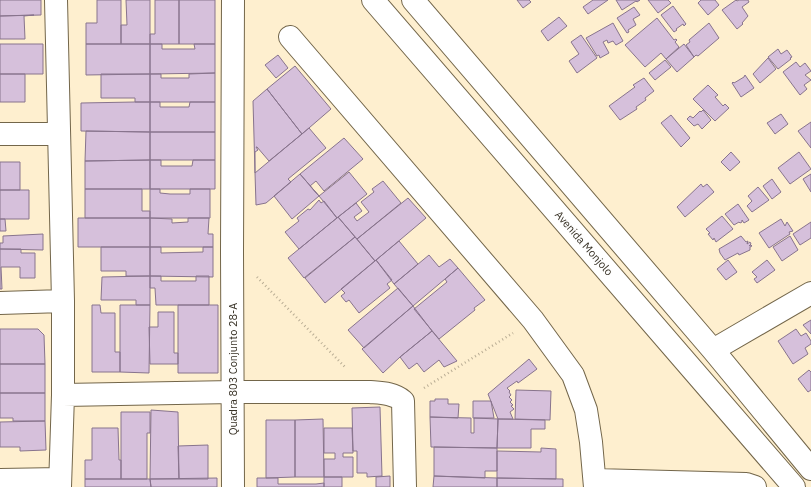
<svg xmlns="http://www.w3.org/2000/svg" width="811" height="487" font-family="'IBM Plex Sans',sans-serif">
<rect width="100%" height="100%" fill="#feefcf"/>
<!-- building -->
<path fill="#d6c0db" stroke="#88748d" d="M0,0H41V15L0,16Z
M97,0H121V44H86V23H97Z
M126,0H150V44H121V25H127Z
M155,0H179V44H150V34H155Z
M179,0H215V44H179Z
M517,0H529L531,2L523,8Z
M593,0H608L588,14L583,7Z
M616,0H640L637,2L636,1L622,10Z
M648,0H668L671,3L658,13Z
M701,0H715L719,5L708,15L698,3Z
M736,0L737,1L739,0H748L749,2L742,7L748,16L742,23L743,24L737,29L722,10Z
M673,6L686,24L684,26L683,24L676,29L677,30L674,32L661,15Z
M634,7L640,15L633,19L636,25L628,30L629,32L627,33L617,18Z
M34,15L24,16L25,39H0V16Z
M559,17L567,26L548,41L541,31Z
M657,18L674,40L676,39L677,40L675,42L679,47L666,59L661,53L645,67L625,45Z
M613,23L623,41L616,45L613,41L608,43L607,40L603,42L609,53L600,58L599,55L597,56L586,38Z
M709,23L719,38L698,56L696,55L694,57L686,45L690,42L689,40Z
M581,35L597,58L577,73L569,61L579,54L571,42Z
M0,44H43V74H0Z
M86,44H150V74L86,75Z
M150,44H162V49H195L194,44H215V73L150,74Z
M684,44L694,57L677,72L666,59Z
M778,49L781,54L787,50L792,57L790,58L791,59L778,69L768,57Z
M278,55L288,68L276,78L265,65Z
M768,58L776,69L760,83L753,74Z
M665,60L671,67L655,80L649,73Z
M796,62L800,67L805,63L811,71L805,75L811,80L804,85L807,89L800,95L783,72Z
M295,66L331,109L302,134L267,89Z
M215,73V102H150V74H161V78H189V74Z
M0,74H25V102H0Z
M101,74H150V102H135V98H101Z
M745,75L754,88L741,97L732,83L733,82L734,83L744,77Z
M644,78L654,91L645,98L646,100L636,107L637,109L620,120L609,106L635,87L633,85Z
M708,85L718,95L715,97L723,106L725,104L729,108L715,121L693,99Z
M267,89L302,134L269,161L257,147H256L258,150L255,152V173L253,101Z
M135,102H150V132L81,131V103Z
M150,102H160V107H189L190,102H215V132H150Z
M703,110L711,120L702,129L698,124L694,126L687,119L690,116L693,118L700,111L701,112Z
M781,114L788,124L775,134L767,123Z
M671,115L690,138L681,147L661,123Z
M811,122V148L798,131Z
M309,128L326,148L288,179L291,182L266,203L256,205L255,173Z
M86,131L150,132V160L85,161Z
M150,132H215V160H150Z
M344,138L363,159L324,191L316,181L310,186L319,196L300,174Z
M731,152L740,162L730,171L721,162Z
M799,152L811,169L790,184L778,168Z
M150,160V189H85V161Z
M150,160H161V166H192L193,160H215V189H150Z
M0,162H20V190H0Z
M349,172L367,194L337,218L319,196Z
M300,174L319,196L292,219L274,196Z
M811,174V192L803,179Z
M772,179L781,192L772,199L763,186Z
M383,181L401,203L357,239L338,217L356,203L362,211L354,217L357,221L369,212L361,202L374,192L372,189Z
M701,184L703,187L707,184L714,192L685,217L677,207Z
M758,187L769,200L752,212L747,206L752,201L748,196Z
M85,189H142V211H150V218H85Z
M150,189H160V193L170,194H190V189H210V218H150Z
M0,190H29V219H0Z
M408,198L426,218L375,261L357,239Z
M319,200L321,203L324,201L337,218L299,249L285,232L299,221L297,218L308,209L310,210Z
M738,204L749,220L744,223L742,220V222L740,223L739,222L734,225L725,214Z
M722,216L733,229L716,242L714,238L713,240L708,234L710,233L706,229Z
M338,217L355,237L304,278L288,258Z
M78,218H150V247H78Z
M150,218L172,219V223L188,222V218H209L208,234H213V247H150Z
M0,219H5L6,231H0Z
M781,219L785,226L787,222L793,231L789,232L790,234L769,248L759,233Z
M811,222V238L800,245L793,234Z
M43,234V250L0,249V243H3V236Z
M741,236L746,242L748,241L747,244L750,242L751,244L749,246L751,245L752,246L750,247V250L739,255L738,253L725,260L720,253L719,249Z
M790,236L798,250L782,261L773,247Z
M355,237L375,261L325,303L305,278Z
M399,241L418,264L394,284L376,260Z
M101,247H150V276H126V271H101Z
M150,247H161V253L203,252V247H213V277L150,276Z
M0,249H21V253H35V278H20V267H1L2,289H0Z
M429,255L439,267L450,259L458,268L413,306L394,284Z
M376,260L392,280L387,284L390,288L359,313L349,300L346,302L341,296L345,293L341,289Z
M728,260L737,272L726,280L717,269Z
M767,260L775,270L757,283L754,279L757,277L752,272Z
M458,268L485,300L474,308L475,310L439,339L414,309L447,282L445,279Z
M150,276V305H136V300H101L102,277Z
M150,276H161V281H196V276H209V305H156L155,288H150Z
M398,288L413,306L364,348L348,330Z
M92,305H100L101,313H115V352H120V372H92Z
M120,305H150L149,373L120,372Z
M178,305H218V373H178Z
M413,306L432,331L400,357L383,373L362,349Z
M158,312H174V353H178V364H150L149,327H158Z
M811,320V334L803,325Z
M0,329H38L44,335L45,364H0Z
M796,329L801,336L806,333L811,341V344L805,348L808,354L793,364L778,341Z
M432,331L457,361L444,367L439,360L424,372L417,363L409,369L400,357Z
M529,359L537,369L518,383L517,381L507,388L510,391L509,392L511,395L509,397L512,400L510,402L513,405L511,406L514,409L510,412L513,419H498L488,394Z
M0,364H45V393H0Z
M809,370L811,372V390L808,392L798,379Z
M516,390L551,391L550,420L515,419Z
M0,393H45V421H13V418H0Z
M435,399H448V404H459L458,418L430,417V401H435Z
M473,401H491L494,418H473Z
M380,407L382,476L367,477V473H357V451H353L352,408Z
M151,410L178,412L179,479H150Z
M121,412H150V433H147V479H121Z
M430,417L471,418V433H474V418L498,419L497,448L431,447Z
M323,419L324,477H295V420Z
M498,419L545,420V429H531V448H497Z
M266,420H295V477L266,478Z
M45,421L46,450L20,451V447H0V422Z
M92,428H118L119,460H121V479H85V460H92Z
M324,428H352L353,453H343V457H353V477H324V459H335V453H324Z
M208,445V479H179L178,446Z
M434,447L497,448V471H485V478L434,476Z
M541,448L556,449V479L497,478V451L541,452Z
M390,476V487H376V477Z
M434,476L497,478V487H433Z
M324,477H342V487H324Z
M217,478V487H151L150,479Z
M257,478H278V484H316L324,483V487H257Z
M497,478L563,479V487H497Z
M85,479H150L151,487H85Z"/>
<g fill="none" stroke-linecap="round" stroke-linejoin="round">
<!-- minor casing -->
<g stroke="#73664a" stroke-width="24">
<path id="minor" d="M56,0L63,301V395L60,487
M233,0L232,252L233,487
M373,0L794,487
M413,0L713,350L811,469
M290,37L533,320L573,375L586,410L591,442L595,487
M0,134H58
M0,303L63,301
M713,350L811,293
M63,395L233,392H370C382,393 393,393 403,401L405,487
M0,480L60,479
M595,480L746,484L755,487"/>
</g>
<!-- path -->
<path stroke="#b9ad94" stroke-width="2.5" stroke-dasharray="1 3" stroke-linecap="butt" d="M257,277L346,368
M424,388L513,333"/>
<!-- minor -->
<use href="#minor" stroke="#fff" stroke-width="22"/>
</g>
<g text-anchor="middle" stroke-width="3.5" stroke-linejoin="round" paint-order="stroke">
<!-- street labels -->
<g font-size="11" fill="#373125" stroke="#fefefe">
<text transform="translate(584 243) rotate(49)" y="4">Avenida Monjolo</text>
<text transform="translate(233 369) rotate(-90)" y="4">Quadra 803 Conjunto 28-A</text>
</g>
</g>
</svg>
